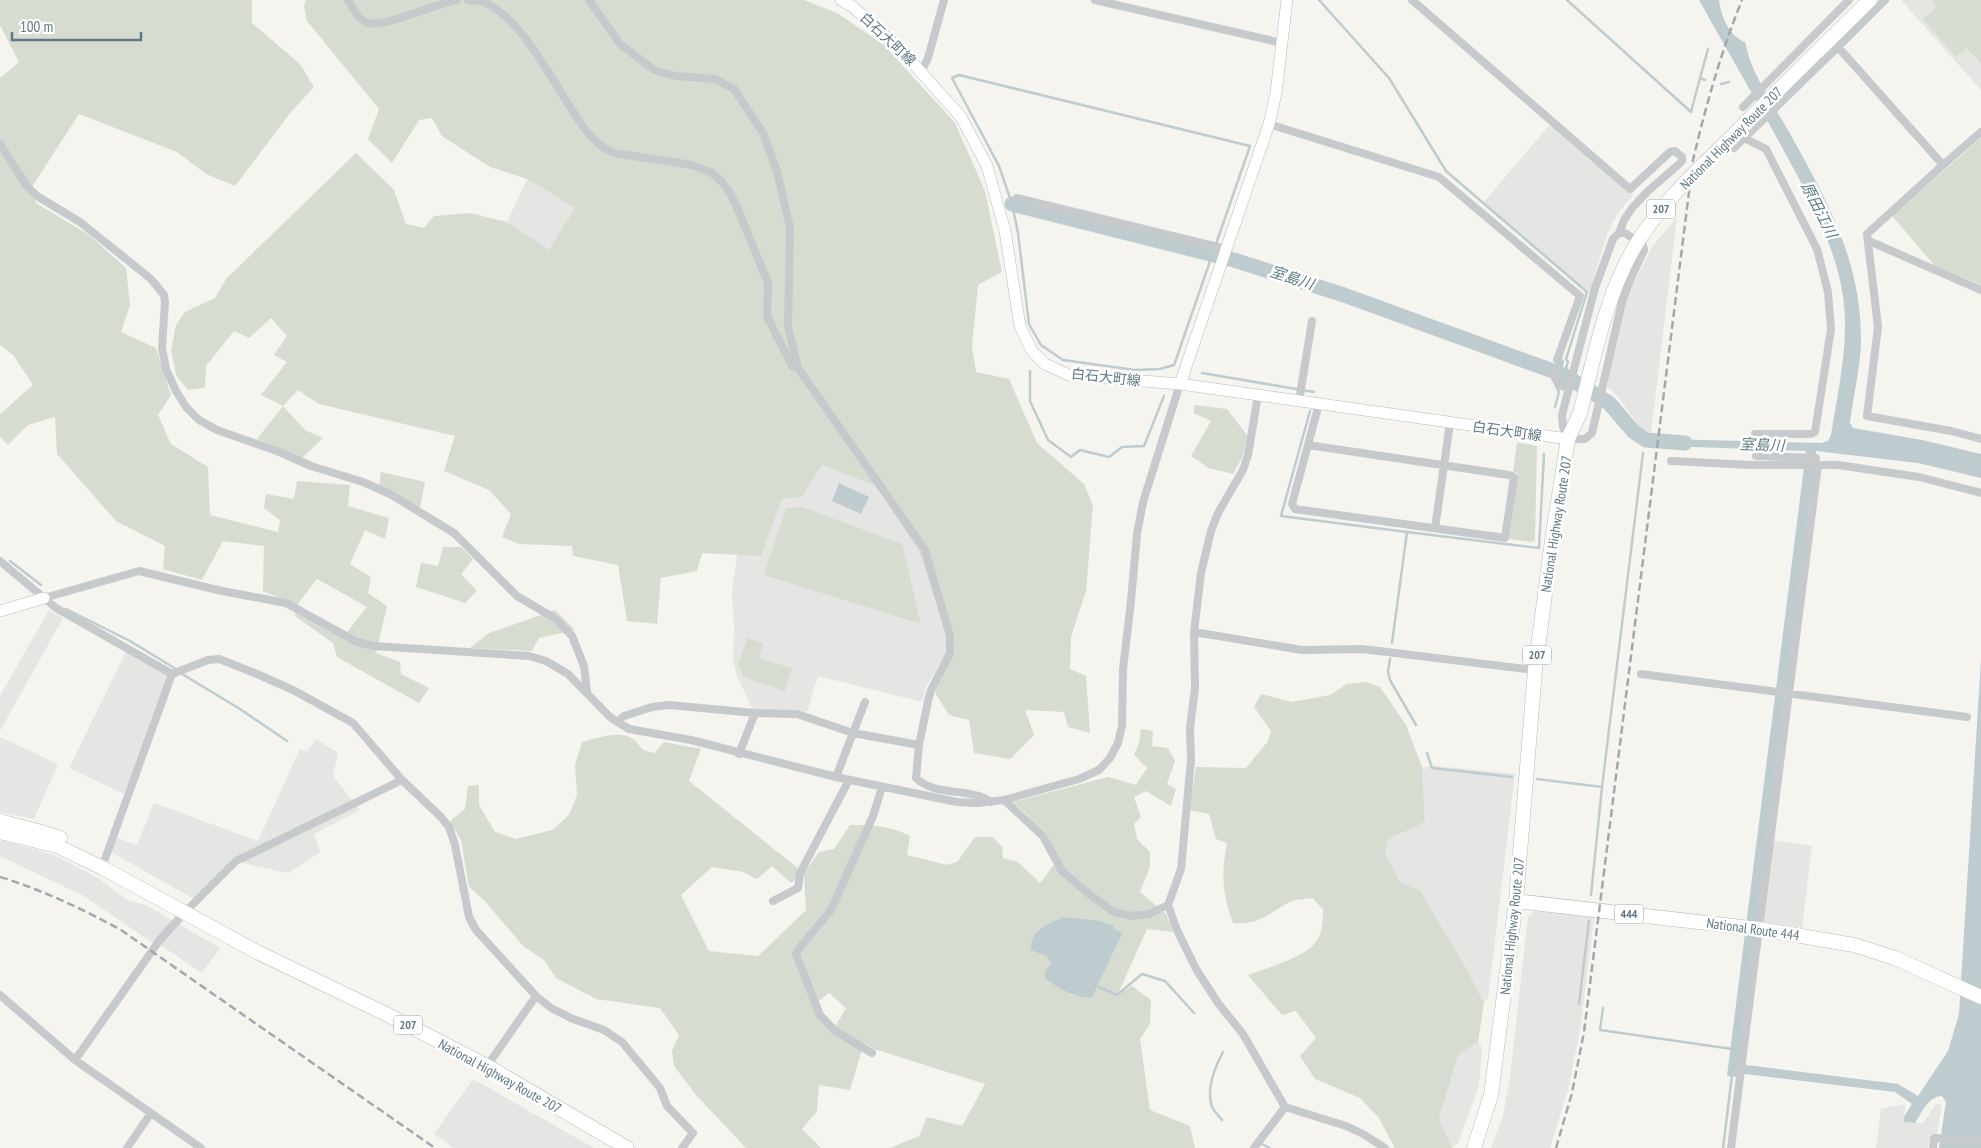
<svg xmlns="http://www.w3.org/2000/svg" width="1981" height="1148" font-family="'PT Sans Narrow','Noto Sans JP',sans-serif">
<rect width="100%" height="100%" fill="#f5f4ef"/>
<!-- built -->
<path fill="#e5e5e3" d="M1901,0H1981V90Z
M1551,123L1633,195L1618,213L1608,232L1590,291L1579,285L1484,202Z
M527,179L575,208L549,251L507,222Z
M1677,217L1651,433L1642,430L1616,394L1607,387L1624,307L1635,280L1652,247Z
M822,465L876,486L920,553L946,636L947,651L926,687L922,702L818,676L807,712L753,710L737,676L733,659L734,627L732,592L737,555H761L782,499L802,497Z
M49,610L63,618L0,731V696Z
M126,652L168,676L124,794L69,768Z
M0,737L58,764L34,819L0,812Z
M316,739L338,753L333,776L360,810L314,834L320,852L289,873L232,861L194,899L111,852L117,838L137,845L154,803L258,841L300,749L307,752Z
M1436,766L1515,774L1488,999L1484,1003L1466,968L1401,883L1385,854L1389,838L1417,827L1425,821L1422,767Z
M0,840L54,855L98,878L127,900L146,905L220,948L202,973L165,948L150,941L84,896L0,856Z
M1773,840L1812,846L1802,928L1763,922Z
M1536,910L1594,917L1580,1030L1568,1090L1550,1148H1491L1503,1116L1510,1077L1528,917Z
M1478,1042L1482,1048L1479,1085L1458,1143L1452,1148L1439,1119L1458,1055Z
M473,1079L594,1148H454L434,1134Z
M1905,1104L1904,1122L1915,1123H1923L1936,1104L1942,1105L1937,1134H1930L1928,1148H1876L1881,1109Z"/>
<!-- green -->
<path fill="#d6ddd0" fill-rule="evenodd" d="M0,0H252V23L300,64L314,87L291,112L235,186L206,174L177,152L79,114L32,187L36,203L89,235L126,268L130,305L121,332L156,348L171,395L158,415L171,444L208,467L210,515L278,532L280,520L264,508L266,494L294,499L297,481L350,485L348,506L389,518L385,539L365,530L350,564L371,577L368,593L387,606L376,653L400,662L401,674L429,688L419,703L337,657L333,643L295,616L296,605L263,591L264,546L223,541L202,580L163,569L165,546L116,521L57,454L55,417L28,425L8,445L0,437V414L33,385L14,356L0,345V78L19,62L0,25ZM317,579L367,607L347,632L297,605Z
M306,0H804L837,13L884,45L955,123L985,191L1002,272L978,285L972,346L976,372L1009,379L1037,443L1084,484L1093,505L1086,591L1071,637L1070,669L1086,676L1090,733L1068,727L1064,712L1025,710L1034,735L1010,759L974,753L969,720L949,715L935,693L947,651L946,636L920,553L876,486L822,465L802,497L782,499L761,556L702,553L697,571L661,578L657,624L627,621L618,565L573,556L572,546L519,544L502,537L511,514L489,490L444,471L455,436L319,404L298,390L283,406L305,430L323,438L302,458L257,439L283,406L261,395L287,362L274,355L287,336L271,318L249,338L234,331L206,366L205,388L188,390L176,375L171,350L176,325L185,312L215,298L226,279L356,153L394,190L406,224L424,228L434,216L470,213L507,222L549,250L575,208L527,179L490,167L442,136L432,118L419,120L392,163L368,139L379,109L307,21L304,6Z
M1932,0H1981V64L1967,48L1956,57L1923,19L1937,7Z
M1981,138V285L1935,266L1892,216Z
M1194,405L1227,409L1247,435L1243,456L1233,474L1209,468L1191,456L1211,421L1194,413Z
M1517,442L1537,446L1535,540L1532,542L1509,539L1518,473L1513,472Z
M381,472L425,482L420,508L379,485Z
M802,507L902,544L921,624L764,575L786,508Z
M443,547H461L473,559L461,574L477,591L465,603L416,587L421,563L438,566Z
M555,610L575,630L539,638L532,651L470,648L489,633Z
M747,638L763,643L759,658L792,668L785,691L743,677L739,664Z
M1366,682L1380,687L1406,725L1422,767L1425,821L1417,827L1389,838L1385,854L1401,883L1420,891L1466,968L1484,1003L1478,1042L1458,1055L1439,1119L1452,1148H1395L1379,1118L1360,1098L1315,1079L1300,1056L1316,1038L1296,1011L1282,1015L1248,975C1265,968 1304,958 1315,943C1323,933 1323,921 1323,909L1312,898C1306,899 1298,899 1292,901C1269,912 1261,925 1233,923C1222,892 1221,875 1227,843L1216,839L1209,814L1189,810L1196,767L1246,768L1268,741L1271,731L1254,707L1261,694L1292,702L1330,695L1347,684Z
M1141,729L1153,731L1152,746L1168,748L1175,761L1167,784L1176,789L1171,806L1146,791L1134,797L1141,817L1134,824L1137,839L1150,852V867L1140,892L1166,914L1174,932L1147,929L1118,994L1132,986L1151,1000L1150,1024L1140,1039L1150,1110L1190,1126L1195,1148H890L919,1136L927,1117L962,1126L985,1084L874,1049L864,1043L850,1090L819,1085L817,1111L802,1129L821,1148H746L696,1095L674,1066L672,1051L679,1035L660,1008L596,999L556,978L544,960L524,947L484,900L469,887L461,840L450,821L465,809L468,786L479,785V805L495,832L516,839L552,830L569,815L577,795L575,765L582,742C595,739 620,729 633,739C644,749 638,749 655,753L664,742L701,749L689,781L804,873L819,852L834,849L850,825C871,825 892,826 910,836L907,855L947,865L957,862L975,837H993L1002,847L1003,858L1018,862L1040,883L1058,859L1047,834L1013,802L1108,777L1136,785L1147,768L1134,755L1139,743ZM772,866L791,883L804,874L806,910L758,956L709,951L681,895L712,867L743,872L757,879ZM1063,917L1096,920L1113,925L1114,929L1123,932L1092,998C1069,997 1058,990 1045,971L1051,963L1046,956ZM829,993L846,1008L835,1027L813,1006Z"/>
<!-- water -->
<path fill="#beccd0" d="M1699,0H1719C1721,16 1729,36 1745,42C1752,78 1777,109 1794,141C1830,206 1861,263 1861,340C1861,365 1853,397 1850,423L1853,428L1922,440L1981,454V478L1918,463L1816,451L1738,1064L1898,1084L1918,1096L1948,1051L1959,1014L1981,659V1148H1939L1946,1102L1942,1096C1928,1096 1922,1113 1915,1123L1904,1122V1117L1912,1104L1895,1092L1737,1073L1736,1077L1727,1076L1806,451L1665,446L1666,439L1821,443L1828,441L1831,435C1837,397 1846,357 1845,318C1843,252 1803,186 1772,129C1748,86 1723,43 1699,0Z
M839,483L869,497L861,514L832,501Z
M1063,917L1096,920L1113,925L1114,929L1123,932L1092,998C1074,998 1059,989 1045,978V971L1051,963L1046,956L1031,950C1030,930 1047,925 1063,917Z"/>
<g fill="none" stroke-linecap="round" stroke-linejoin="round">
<!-- stream -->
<path stroke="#beccd0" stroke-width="2.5" d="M1319,0L1389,78L1446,171L1587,292L1566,359L1568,362L1564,375
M1567,0L1691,112L1700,78L1705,80
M959,75L1250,146L1174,365L1160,369L1135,370L1063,360L1041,345L1029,324L1018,233L1012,204L999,166L952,78Z
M1700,78L1708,49
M1721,84L1729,82
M1030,371V401L1048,440L1071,457L1080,450L1109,457L1122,447L1144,446L1164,396
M1202,373L1314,392
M1553,380L1559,392L1555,407
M1310,411L1281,516L1407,532L1392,643
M1407,532L1539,548L1544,454
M10,561L41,585
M66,609L130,641L176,669
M1390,659L1388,671L1390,680L1416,725
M182,674L240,709L287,741
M1427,753L1432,768L1512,777
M1537,779L1602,787L1591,895
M1602,787L1643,453
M1099,987L1117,995L1142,974L1165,981L1194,1013
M1579,1004L1589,921
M1603,1008L1600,1030L1732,1049
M1222,1120C1219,1116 1214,1111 1212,1107C1206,1089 1215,1067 1223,1052
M1262,1144L1270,1148
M1723,1148L1732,1075"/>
<!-- river -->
<path stroke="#beccd0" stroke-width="15" d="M1012,204L1234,260L1344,295L1564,375L1609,403L1634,432L1646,440L1685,443"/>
<!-- secondary casing -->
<g stroke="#b5bcbf" stroke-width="12">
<path id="secondary" d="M841,0L853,7L903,52L961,117L987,166L1005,231L1020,326L1032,351L1045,364L1069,375L1180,384L1568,439
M1180,384L1269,124L1276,93L1287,0
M0,611L44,598"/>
</g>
<!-- highway casing -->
<g stroke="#b7bbbd" stroke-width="15">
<path id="highway" d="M1817,52L1870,0
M0,821L41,832L60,838
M0,832L57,846L103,868L257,952L388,1015L487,1066L627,1148
M1516,901L1759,929L1854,945L1895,958L1981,997
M1474,1148L1491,1095L1516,901L1535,670L1553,533L1568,439L1580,413"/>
</g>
<!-- street -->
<path stroke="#c6cacc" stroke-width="8" d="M348,0C353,8 358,20 368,23C383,28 437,3 457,0
M468,0C472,1 479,0 483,2C519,15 551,78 572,110C583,127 594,145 614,153L692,165L712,173L722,182L730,193L739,212L768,283L767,316L792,366L798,368
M589,0L620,44L654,70L676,76L715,79L734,89L763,133L777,171L790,228L788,327L798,368L925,550L950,636V653L931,690L928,701L919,745L916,778C935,797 970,787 991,802
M1095,0L1282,43
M1412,0L1630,189L1670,152L1675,151L1682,157V161L1678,165L1648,191L1633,207L1624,220L1619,233L1613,239L1595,288L1562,415L1563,427L1568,439H1585L1592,433L1622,302L1631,278L1644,250L1643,245L1625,233H1619
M1885,0L1838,47L1943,165L1867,234L1878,327L1867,416L1951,431L1981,439
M922,70L928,58L944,0
M1743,107L1849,0
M1269,124L1439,177L1580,296L1557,360L1560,362L1555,378L1562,386L1568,388
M1744,138L1766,149L1817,249L1828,292L1831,329L1815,432L1811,434H1755
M0,144L26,185L37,196L80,222L151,279L164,295L165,302L162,348L166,369L176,391L186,407L199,420L217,430L277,451L311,466L363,482L390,494L454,533L517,596L556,619L572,636L584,666L587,692
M1734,148L1838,47
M1943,165L1981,132
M1017,198L1226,249
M1869,241L1981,290
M1258,395L1248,455L1243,470L1218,513L1211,531L1201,573L1194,632L1195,688L1190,728L1191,760L1181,869L1168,905L1177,930L1196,969L1218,1003L1243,1034L1285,1107L1346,1126L1363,1134L1385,1148
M1299,401L1312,321
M1776,434V457
M1308,445L1509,475L1514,477L1505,538L1295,509L1292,504L1319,404
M1756,456L1816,458
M1671,461L1751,465H1838L1919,477L1981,493
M1435,528L1450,423
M0,561L56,608L172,674
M44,598L139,571L222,591L286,603L357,642L374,646L529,656L546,661L568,674L610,717L629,729L691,740L836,777L957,802L977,803L1004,800L1079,779L1099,770L1110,758L1118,743L1122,726L1123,669L1131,601L1137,534L1143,502L1180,384
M1194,632L1302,650L1362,649L1535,670
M1641,674L1967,717
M617,722L624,716L652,707L669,705L755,713L797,714L853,733L919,745
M739,754L755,713
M836,777L865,702
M1004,800L1043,836L1062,871L1089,894L1114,912L1132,916L1149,914L1168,905
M105,859L172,674L208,660L219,659L257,674L293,690L353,723L402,780L441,817L449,827L455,845L469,917L476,930L536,996L551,1008L573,1019L604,1030L622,1042L660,1088L667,1106L693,1133L682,1148
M773,901L798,888L800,873L849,780
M0,995L75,1060L201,1148
M872,1053L835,1031L820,1015L796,954L801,946L831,910L873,816L882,787
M75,1060L159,941L184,913L236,861L402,780
M487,1066L536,996
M127,1148L151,1113
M1254,1148L1285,1107
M1731,1148L1818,465
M1933,1148L1934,1138L1981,1142"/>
<!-- secondary -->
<use href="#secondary" stroke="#fff" stroke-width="11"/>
<!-- highway -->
<use href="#highway" stroke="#fff" stroke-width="14"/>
<!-- rail -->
<path stroke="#a1a9ae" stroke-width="2.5" stroke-dasharray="8 4" stroke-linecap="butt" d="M0,877C43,890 82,909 121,930L435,1148
M1556,1148L1572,1093L1584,1032L1693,160C1706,105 1721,52 1742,0"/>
<!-- highway-bridge casing -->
<g stroke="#b7bbbd" stroke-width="15" stroke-linecap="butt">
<path id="highway-bridge" d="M1580,413C1594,358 1605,298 1634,248C1656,210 1689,178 1720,148C1752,116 1785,84 1817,52"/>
</g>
<!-- highway-bridge -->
<use href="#highway-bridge" stroke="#fff" stroke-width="14"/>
</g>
<g text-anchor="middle" stroke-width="5" stroke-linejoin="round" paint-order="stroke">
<!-- shield labels -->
<g fill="#fff" stroke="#90a0a9" stroke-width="1">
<rect x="1647" y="199.5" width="28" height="19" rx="4"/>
<rect x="1523" y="645.5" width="28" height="19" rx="4"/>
<rect x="1615" y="904.5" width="28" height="19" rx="4"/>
<rect x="394" y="1015.5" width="28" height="19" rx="4"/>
</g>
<g font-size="12" font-weight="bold" fill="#607884">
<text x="1661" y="213">207</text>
<text x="1537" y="659">207</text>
<text x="1629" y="918">444</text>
<text x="408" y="1029">207</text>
</g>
<!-- street labels -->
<g font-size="14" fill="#607884" stroke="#fff">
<text transform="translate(888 39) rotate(43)" y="5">白石大町線</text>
<text transform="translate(1731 138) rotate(-45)" y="5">National Highway Route 207</text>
<text transform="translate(1106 377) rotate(6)" y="5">白石大町線</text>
<text transform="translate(1507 431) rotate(8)" y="5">白石大町線</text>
<text transform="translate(1556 524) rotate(-81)" y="5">National Highway Route 207</text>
<text transform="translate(1512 926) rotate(-84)" y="5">National Highway Route 207</text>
<text transform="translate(1753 929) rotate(8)" y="5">National Route 444</text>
<text transform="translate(500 1076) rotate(29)" y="5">National Highway Route 207</text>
</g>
<!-- water labels -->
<g font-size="15" font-style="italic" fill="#5b7c82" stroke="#fff">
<text transform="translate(1819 210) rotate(63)" y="5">原田江川</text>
<text transform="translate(1292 278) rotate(18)" y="5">室島川</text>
<text transform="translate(1762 445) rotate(2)" y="5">室島川</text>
</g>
</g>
<!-- scale -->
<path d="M12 32v8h129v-8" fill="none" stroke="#607884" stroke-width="2.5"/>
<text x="20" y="32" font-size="15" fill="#607884" stroke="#ffffff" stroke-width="4" paint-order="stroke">100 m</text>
</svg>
